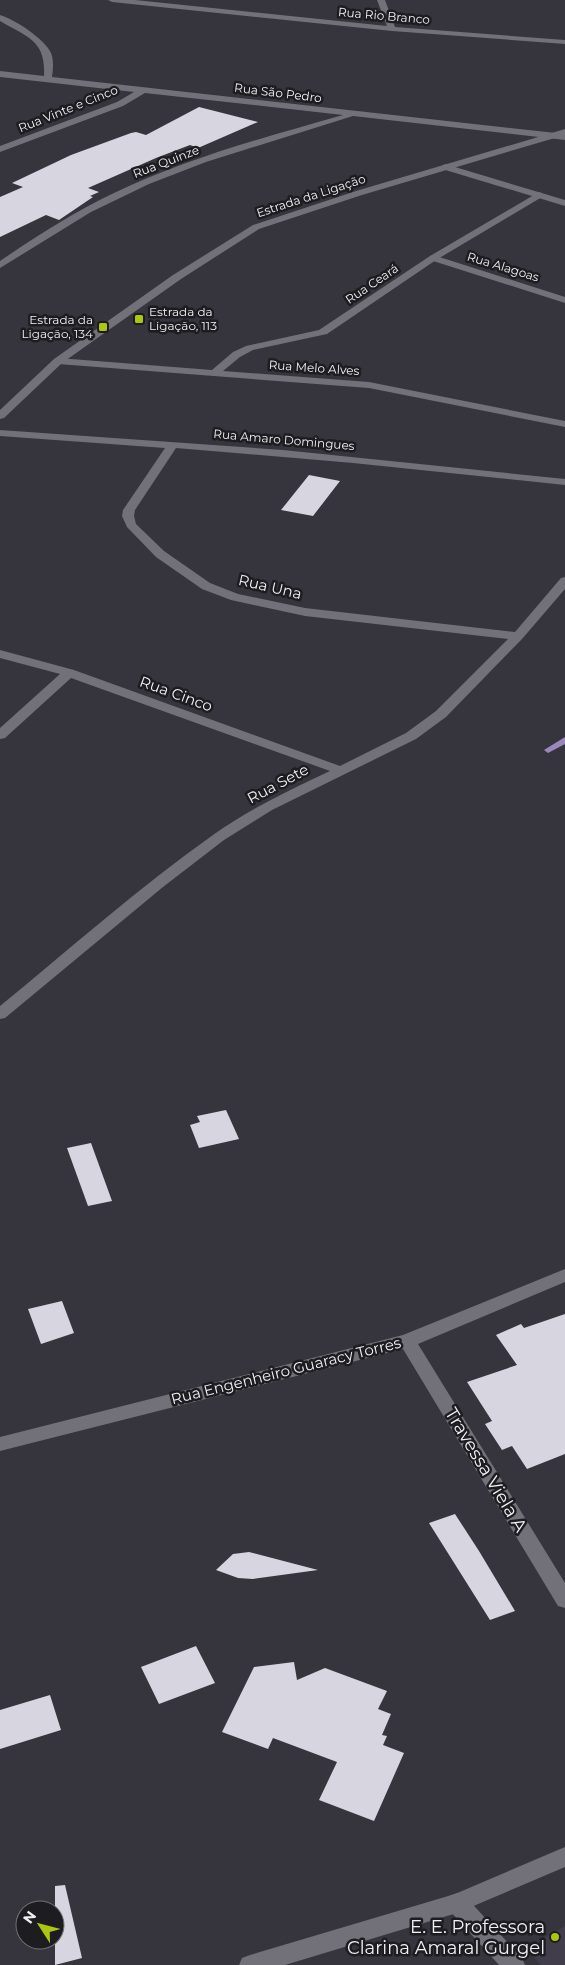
<svg xmlns="http://www.w3.org/2000/svg" width="565" height="1965" font-family="Montserrat,sans-serif">
<rect width="100%" height="100%" fill="#36343c"/>
<!-- built -->
<path fill="#413d4b" d="M565,1926V1965H541L525,1948Z"/>
<g fill="none" stroke-linecap="round" stroke-linejoin="round">
<!-- stream -->
<path fill="#9a88bc" fill-rule="evenodd" d="M565,737V744L548,753L544,750Z"/>
</g>
<!-- building -->
<path fill="#d7d5df" d="M199,107L258,122L198,148L190,145L156,158L88,188L99,192L90,196L93,197L59,220L46,215L0,237V197L23,187L12,183L71,155L131,133L136,132L146,135Z
M309,475L340,481L313,516L281,510Z
M226,1110L239,1139L199,1148L190,1125L200,1122L197,1116Z
M91,1143L112,1201L88,1206L67,1148Z
M62,1301L74,1333L41,1344L28,1309Z
M565,1314V1454L527,1469L512,1446L502,1450L485,1424L492,1421L467,1382L517,1365L496,1335L521,1324L524,1328Z
M455,1514L479,1551L515,1611L490,1620L429,1523Z
M249,1552L318,1570L253,1579L238,1578L216,1570L233,1554Z
M196,1646L215,1683L159,1704L141,1667Z
M294,1662L297,1680L325,1668L387,1691L378,1709L391,1714L382,1735L387,1736L383,1745L404,1753L374,1821L319,1800L337,1762L273,1738L268,1749L222,1732L254,1667Z
M50,1695L61,1730L0,1749V1710Z
M65,1885L82,1958L55,1965V1886Z"/>
<g fill="none" stroke-linecap="round" stroke-linejoin="round">
<!-- lane -->
<path fill="#727079" fill-rule="evenodd" d="M445,164L565,200V206L442,169L440,167Z
M433,255L565,297V303L430,260V256Z"/>
<!-- street -->
<path fill="#727079" fill-rule="evenodd" d="M108,0H135L387,26L377,0H385L395,27L565,40V44L392,31L112,2Z
M0,15C14,19 45,39 51,53C54,60 53,70 52,77L565,134V140L353,116L206,162L149,184L91,212L0,268V261C37,236 74,212 114,193C187,158 266,137 343,115L145,93L123,106L0,152V146L117,102L134,92L0,77V71L44,76C46,40 27,37 0,21Z
M539,192L542,193V197L436,260L327,334L253,350L240,357L223,371L369,382L565,421V427L369,388L58,364L53,361L58,358L212,370L233,352L246,346L319,330L430,256Z
M0,430L283,450L565,479V485L353,463L176,448L135,510L134,516L136,524L164,551L210,583L238,594L305,608L515,632L561,578L565,577V589L522,639L446,717L416,739L272,810L224,840L163,887L5,1018L0,1019V1006C70,949 139,887 213,835C249,809 290,790 330,771L71,678L5,738L0,739V728L60,674L0,658V650L74,670L340,766L406,733L436,711L508,639L305,616L231,600L202,589L156,557L127,527L122,516L123,510L165,448L0,436Z
M565,1269V1282L418,1344L565,1583V1608L558,1606L403,1349L0,1451V1437L403,1335Z
M457,1893L465,1896L522,1958L525,1965H499L449,1910L446,1903L449,1896Z"/>
<!-- secondary -->
<path fill="#727079" fill-rule="evenodd" d="M565,129V135L362,195L259,229L181,279L62,363L4,418L0,419V410L54,359L173,275L253,225L356,191Z
M565,1847V1867L457,1913L285,1965H239L242,1958L250,1955L455,1894Z"/>
</g>
<!-- markers -->
<g fill="#adc60f" stroke="#1d1c20" stroke-width="2">
<rect x="134" y="314" width="10" height="10" rx="2.5"/>
<rect x="98" y="322" width="10" height="10" rx="2.5"/>
<circle cx="555" cy="1937" r="5"/>
</g>
<g text-anchor="middle" stroke-width="5" stroke-linejoin="round" paint-order="stroke">
<!-- far-street labels -->
<g font-size="12" fill="#f0eff4" stroke="#1d1c20">
<text transform="translate(384 16) rotate(5)" y="4">Rua Rio Branco</text>
<text transform="translate(278 93) rotate(7)" y="4">Rua São Pedro</text>
<text transform="translate(68 109) rotate(-22)" y="4">Rua Vinte e Cinco</text>
<text transform="translate(166 162) rotate(-21)" y="4">Rua Quinze</text>
<text transform="translate(311 196) rotate(-18)" y="4">Estrada da Ligação</text>
<text transform="translate(503 267) rotate(17)" y="4">Rua Alagoas</text>
<text transform="translate(372 284) rotate(-34)" y="4">Rua Ceará</text>
<text transform="translate(314 368) rotate(4)" y="4">Rua Melo Alves</text>
<text transform="translate(284 440) rotate(5)" y="4">Rua Amaro Domingues</text>
</g>
<!-- far-poi labels -->
<g font-size="12" fill="#f0eff4" stroke="#1d1c20" text-anchor="start">
<text x="149" y="316">Estrada da<tspan x="149" dy="14">Ligação, 113</tspan></text>
<text x="93" y="324" text-anchor="end">Estrada da<tspan x="93" dy="14">Ligação, 134</tspan></text>
</g>
<!-- street labels -->
<g font-size="15" fill="#f0eff4" stroke="#1d1c20">
<text transform="translate(270 587) rotate(13)" y="5">Rua Una</text>
<text transform="translate(176 694) rotate(20)" y="5">Rua Cinco</text>
<text transform="translate(278 784) rotate(-28)" y="5">Rua Sete</text>
<text transform="translate(286 1371) rotate(-14)" y="5">Rua Engenheiro Guaracy Torres</text>
</g>
<!-- near-street labels -->
<g font-size="18" fill="#f0eff4" stroke="#1d1c20">
<text transform="translate(486 1470) rotate(59)" y="6">Travessa Viela A</text>
</g>
<!-- near-poi labels -->
<g font-size="18" fill="#f0eff4" stroke="#1d1c20" text-anchor="end">
<text x="545" y="1933">E. E. Professora<tspan x="545" dy="21">Clarina Amaral Gurgel</tspan></text>
</g>
</g>
<!-- north arrow -->
<g transform="translate(40 1925) rotate(306)"><circle r="24" fill="#1d1c20" stroke="#717075"/>
<path d="M0-4L9 19L0 12L-9 19Z" fill="#adc60f"/>
<text y="-8" font-size="14" font-weight="bold" text-anchor="middle" fill="#f0eff4">N</text>
</g>
</svg>
